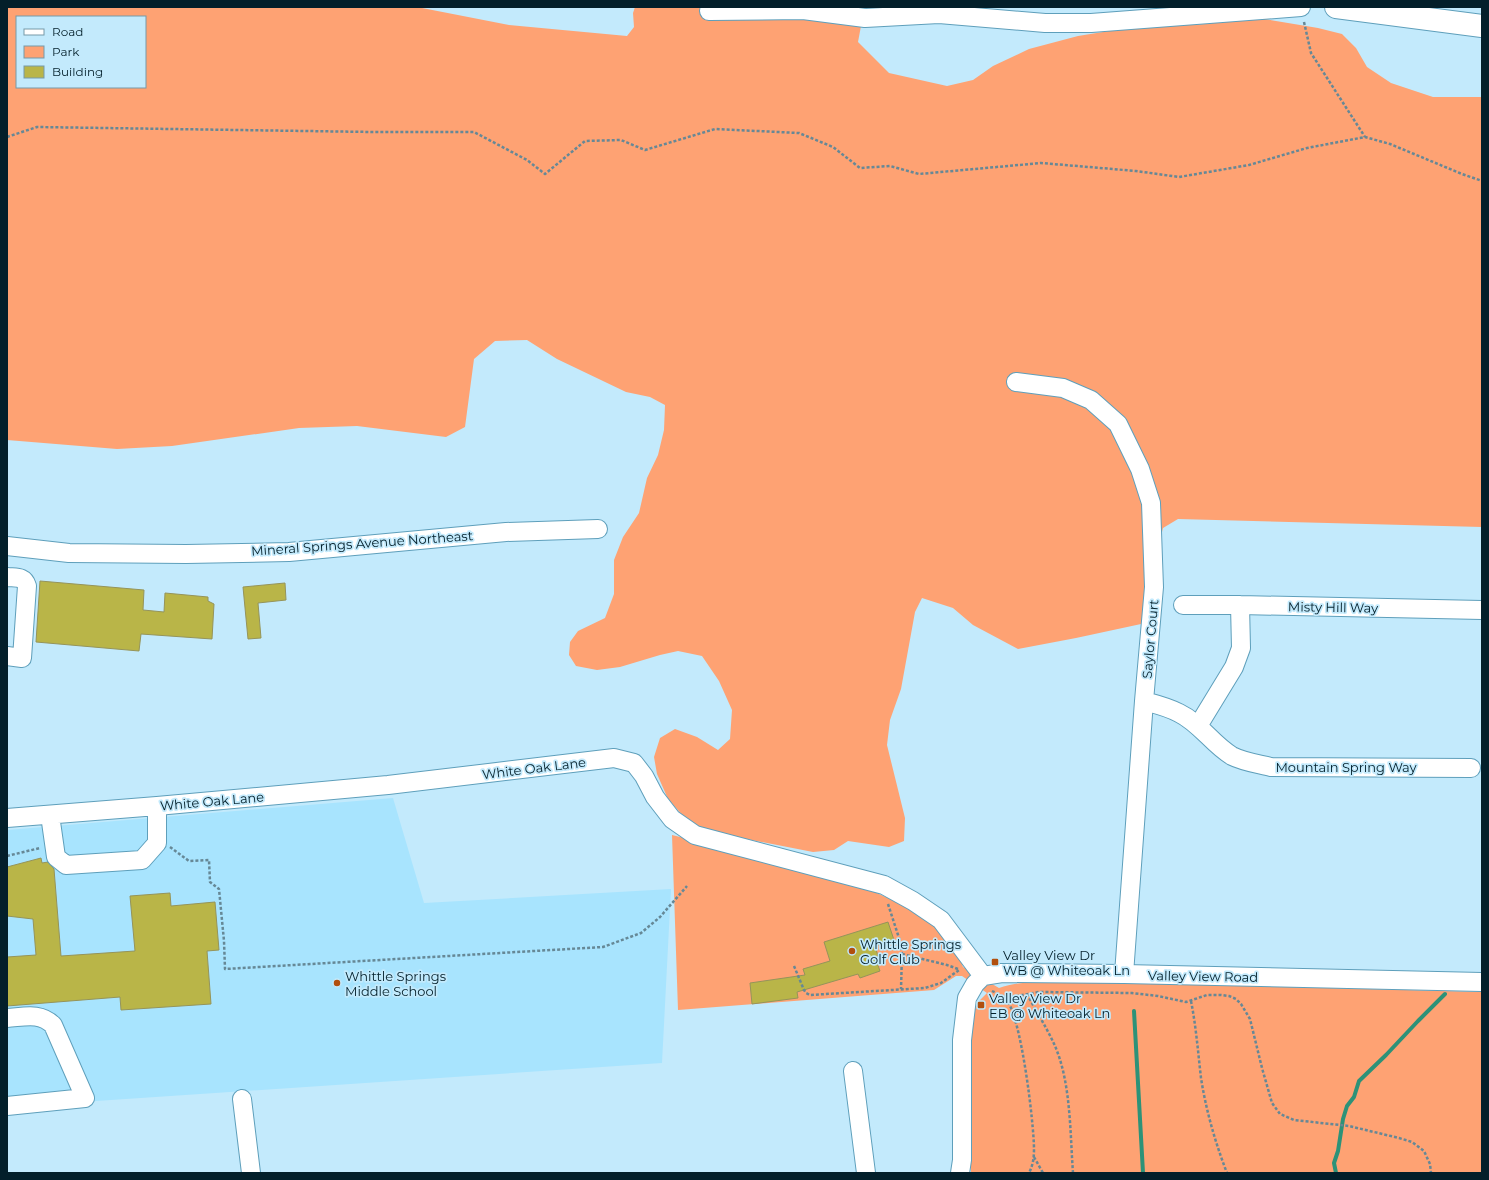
<svg xmlns="http://www.w3.org/2000/svg" width="1489" height="1180" font-family="Montserrat,sans-serif">
<rect width="100%" height="100%" fill="#c3eafc"/>
<!-- built -->
<path fill="#a8e4fe" d="M393,798L424,903L671,889L662,1063L7,1107V830Z"/>
<!-- green -->
<path fill="#fea273" fill-rule="evenodd" d="M7,7H417L509,25L627,36L634,27L633,13L635,7H895L884,10H864L858,42L889,73L947,86L973,80L993,66L1029,49L1078,36L1128,28L1206,24L1237,19H1264L1318,28L1342,34L1356,48L1367,67L1391,83L1433,97H1482V527L1178,519L1163,528L1157,552L1155,621L1076,638L1018,649L973,625L953,608L922,598L915,612L901,689L890,720L887,745L905,818L904,841L889,847L848,841L834,850L813,852L706,831L684,817L668,799L657,774L654,757L660,738L675,729L697,737L718,750L730,739L732,710L719,681L702,656L678,651L660,655L620,667L597,670L576,666L569,655L570,642L578,631L605,618L614,594V560L623,537L639,513L647,478L658,455L664,430L665,405L650,397L626,392L557,359L527,340L495,341L474,359L465,427L446,437L357,426L299,428L172,446L117,449L7,440ZM17,17H145V87H17Z
M672,835L839,876L910,908L933,925L960,959L963,967L999,988C1019,981 1040,982 1061,981L1482,992V1173H971L969,1128V1045L973,1014L978,1002L987,993L962,976H956L934,990L678,1010Z"/>
<g fill="none" stroke-linecap="round" stroke-linejoin="round">
<!-- stream -->
<path stroke="#2d9278" stroke-width="4" d="M1134,1011L1143,1173
M1336,1173L1334,1163L1338,1151L1343,1119L1347,1106L1354,1097L1359,1081L1386,1055L1418,1021L1445,994"/>
</g>
<!-- building -->
<path fill="#b9b548" stroke="#95945a" d="M40,581L144,590L143,610L164,612L165,593L208,597V601L214,604L212,639L141,634L139,651L36,642Z
M285,583L286,600L258,603L261,638L248,639L243,587Z
M41,858L42,863L48,862L54,869L61,956L135,951L130,896L170,893L171,906L215,902L219,950L207,951L211,1004L121,1010L120,997L7,1006V957L36,955L33,919L7,916V867Z
M888,922L894,940L875,946L878,956L875,957L880,971L860,978L858,974L797,992L798,998L752,1004L750,983L805,975L803,969L830,961L824,942Z"/>
<g fill="none" stroke-linecap="round" stroke-linejoin="round">
<!-- minor casing -->
<g stroke="#5e9fbb" stroke-width="20">
<path id="minor" d="M709,11L803,10L865,18L939,14L1045,23H1091L1301,7
M1016,382L1063,388L1091,400L1118,424L1140,469L1151,503L1154,587L1144,701L1124,974
M7,546L69,553L186,554L289,552L506,532L598,529
M7,577C16,578 24,576 27,586L22,658L7,656
M1183,605H1240L1482,610
M1144,701C1155,704 1168,707 1179,713C1200,723 1212,744 1232,756C1244,762 1259,764 1271,767L1471,768
M1198,726L1234,667L1241,648L1240,605
M50,815L56,857L66,865L142,860L157,843V806
M7,818L157,806L388,785L614,758L634,763L644,776L655,797L672,819L695,835L884,885L913,901L941,920L983,976
M7,1018C24,1017 40,1012 53,1025L85,1098L7,1106
M853,1071L866,1173
M242,1099L251,1173
M960,1173L962,1160V1040L967,998L975,984L983,976L1002,973L1124,974L1482,982"/>
</g>
<!-- highway casing -->
<g stroke="#5e9fbb" stroke-width="24">
<path id="highway" d="M1336,7L1482,26"/>
</g>
<!-- path -->
<path stroke="#668896" stroke-width="2.5" stroke-dasharray="3 2" stroke-linecap="butt" d="M1304,22L1311,53L1365,137
M7,137L37,127L372,132H474L527,160L545,174L585,141L621,140L645,150L715,129L799,133L833,147L860,168L890,166L919,174L1041,163L1136,171L1179,177L1249,165L1307,148L1365,137L1390,144L1462,174L1482,181
M170,847L189,861L209,860L210,882L219,889L224,941L225,969L603,947L641,933L660,917L687,886
M7,856L40,848
M888,904L900,941L902,954L901,989
M902,954L947,965L958,969
M794,966L804,990L806,993L810,995L925,988L941,983L959,970
M992,991C996,993 1002,995 1005,998C1021,1012 1034,1125 1034,1149C1034,1158 1033,1165 1029,1173
M1027,994C1036,1011 1047,1028 1055,1046C1071,1083 1070,1133 1073,1173
M1006,998L1039,992L1132,993L1158,996L1186,1002L1207,995H1221L1229,996L1236,999L1241,1004L1250,1019L1262,1068L1272,1103L1280,1114L1294,1120L1349,1126L1399,1138L1412,1142L1424,1151L1430,1164L1431,1173
M1191,1001C1196,1026 1198,1052 1201,1078C1206,1110 1215,1142 1227,1173
M1034,1157L1043,1173"/>
<!-- minor -->
<use href="#minor" stroke="#fff" stroke-width="18"/>
<!-- highway -->
<use href="#highway" stroke="#fff" stroke-width="22"/>
</g>
<!-- markers -->
<g fill="#b14f0e" stroke="#c3eafc" stroke-width="1.5">
<circle cx="852" cy="951" r="4"/>
<rect x="991" y="958" width="8" height="8" rx="2"/>
<circle cx="337" cy="983" r="4"/>
<rect x="977" y="1001" width="8" height="8" rx="2"/>
</g>
<g text-anchor="middle" stroke-width="3.5" stroke-linejoin="round" paint-order="stroke">
<!-- street labels -->
<g font-size="13" fill="#031f2a" stroke="#c3eafc">
<text transform="translate(362 543) rotate(-4)" y="5">Mineral Springs Avenue Northeast</text>
<text transform="translate(1333 607) rotate(1)" y="5">Misty Hill Way</text>
<text transform="translate(1150 639) rotate(-85)" y="5">Saylor Court</text>
<text x="1346" y="772">Mountain Spring Way</text>
<text transform="translate(534 768) rotate(-7)" y="5">White Oak Lane</text>
<text transform="translate(212 801) rotate(-5)" y="5">White Oak Lane</text>
<text transform="translate(1203 976) rotate(1)" y="5">Valley View Road</text>
</g>
<!-- poi labels -->
<g font-size="13" fill="#031f2a" stroke="#c3eafc" text-anchor="start">
<text x="860" y="949">Whittle Springs<tspan x="860" dy="15">Golf Club</tspan></text>
<text x="1003" y="960">Valley View Dr<tspan x="1003" dy="15">WB @ Whiteoak Ln</tspan></text>
<text x="345" y="981">Whittle Springs<tspan x="345" dy="15">Middle School</tspan></text>
<text x="989" y="1003">Valley View Dr<tspan x="989" dy="15">EB @ Whiteoak Ln</tspan></text>
</g>
</g>
<!-- border -->
<rect width="1489" height="1180" fill="none" stroke="#031f2a" stroke-width="16"/>
<!-- legend -->
<rect x="16" y="16" width="130" height="72" fill="#c3eafc" stroke="#7699a8"/>
<rect x="24" y="29" width="20" height="6" fill="#ffffff" stroke="#7699a8"/>
<text x="52" y="36" font-size="12" fill="#031f2a">Road</text>
<rect x="24" y="46" width="20" height="12" fill="#fea273" stroke="#7699a8"/>
<text x="52" y="56" font-size="12" fill="#031f2a">Park</text>
<rect x="24" y="66" width="20" height="12" fill="#b9b548" stroke="#7699a8"/>
<text x="52" y="76" font-size="12" fill="#031f2a">Building</text>
</svg>
